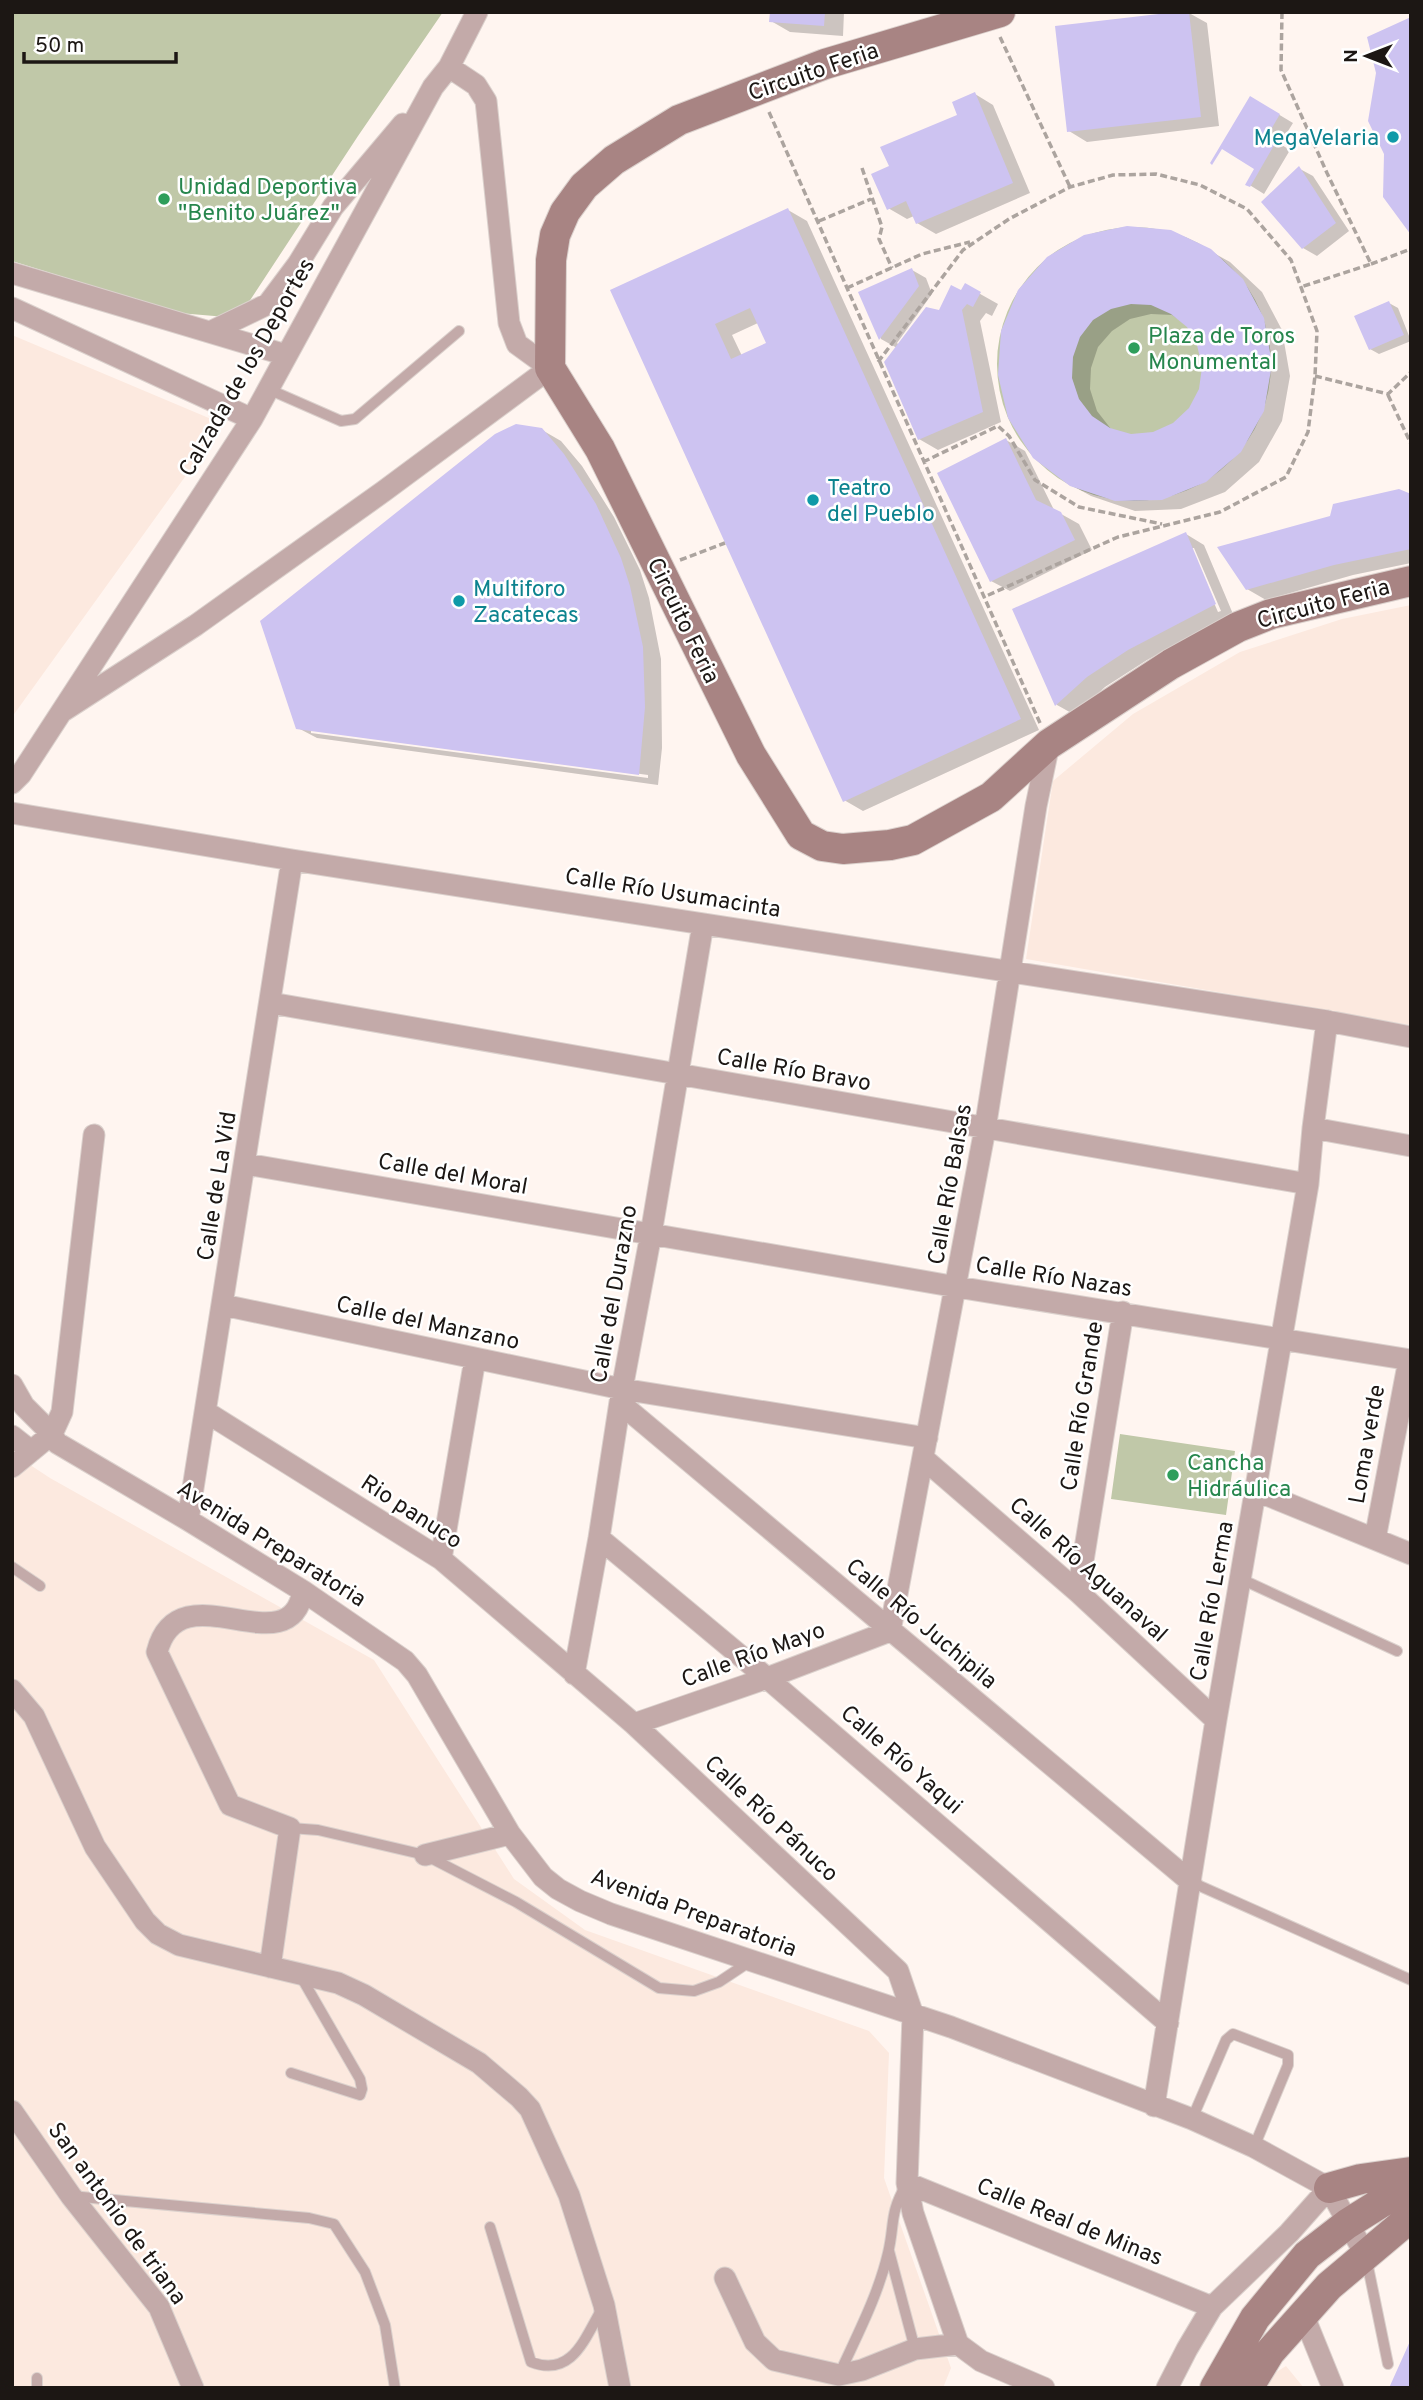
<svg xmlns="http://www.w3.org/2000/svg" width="1423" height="2400" font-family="Overpass,sans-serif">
<rect width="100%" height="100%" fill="#fff5f0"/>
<!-- built -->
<path fill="#fce9df" d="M12,335L223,424L12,717Z
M1411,605L1410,1025L1026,959L1053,781L1133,714L1240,652L1342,619Z
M12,1453L50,1478L374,1660L514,1879L585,1930L869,2031L889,2053L884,2178L951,2368L943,2388H12Z
M1286,2366L1304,2388H1264L1270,2376Z"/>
<!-- park -->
<path fill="#c0c8a8" d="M12,12H443L358,136L241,314L226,317L179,313L12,261Z
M997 364a137 137 0 1 1 274 0a137 137 0 1 1-274 0Z
M1120,1434L1235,1451L1226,1515L1111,1499Z"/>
<!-- shadow -->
<path fill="#0003" fill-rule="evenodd" d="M772,12H844L843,36L790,32L771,21Z
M1189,13L1207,23L1219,126L1087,142L1069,131Z
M975,94L993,105L1030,193L936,234L917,223L914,216L907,219L888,208L891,167L960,116Z
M1251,98L1293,123L1280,144L1290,150L1264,194L1248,184L1257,168Z
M1300,169L1313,176L1349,231L1317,256L1303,248Z
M788,210L807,221L1039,730L863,811L844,800L612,291ZM758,323L768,344L742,356L732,335Z
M1210,251L1230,262L1262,292L1282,330L1290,376L1282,421L1259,462L1225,492L1181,509L1135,511L1091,496L1071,485L1003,332ZM1151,314L1172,315L1188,326L1199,345L1203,367L1200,389L1190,409L1174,425L1153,434L1131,436L1111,429L1097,411L1090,389L1091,368L1098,347L1112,331L1130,319Z
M912,270L926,278L932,294L897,343L899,345L962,292L966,286L998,304L992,316L986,313L980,321L1001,422L938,450L919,439L897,348L881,339L861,293Z
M1389,303L1398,308L1411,341L1379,354L1370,349Z
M542,430L561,441L582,466L614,517L640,570L649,598L661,659L662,748L658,785L317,738L298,728ZM311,729L648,775V778L311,733Z
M1006,440L1025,451L1054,510L1079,524L1092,550L1010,591L991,581Z
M1411,496V563L1353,575L1266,600L1247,589Z
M1186,534L1204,545L1233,614L1147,660L1105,687L1075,715L1057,705L1014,609ZM1190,548H1194L1221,611L1218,612Z"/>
<!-- building -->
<path fill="#cdc3f1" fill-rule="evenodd" d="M770,12H825L824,26L769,22Z
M1176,12H1189L1201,117L1067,132L1055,26Z
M1411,17V235L1383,197L1384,154L1368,121L1376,73L1367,37Z
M975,92L1013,183L916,224L906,201L887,210L871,174L889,166L880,147L957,115L952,102Z
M1250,96L1280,114L1266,138L1277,140L1250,187L1245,185L1254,169L1222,149L1212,165L1210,163Z
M1299,166L1336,223L1302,249L1261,202Z
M788,208L1021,719L843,802L610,290ZM750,308L766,343L731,359L715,324Z
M1127,226L1171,230L1211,249L1243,279L1264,318L1272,364L1264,411L1241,452L1206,482L1162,500L1115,501L1070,486L1033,458L1008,418L998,375L1001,331L1018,290L1047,257L1084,235ZM1131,304L1151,305L1171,314L1187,327L1197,345L1202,367L1199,389L1189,408L1173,423L1153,432L1131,434L1110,428L1092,416L1079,399L1072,378L1073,357L1080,337L1093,320L1111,309Z
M912,268L919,286L879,340L858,292Z
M965,283L981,292L973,307L967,304L962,310L983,412L918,440L884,362L926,307L939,310L951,285L961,290Z
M1389,301L1404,335L1369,350L1354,316Z
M516,424L542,428L564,454L596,504L621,558L630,586L643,647L645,707L639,775L296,729L260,621L495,434Z
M1006,438L1036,500L1061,512L1075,540L990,582L937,473Z
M1399,489L1411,494V549L1334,565L1246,590L1217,547L1330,516L1333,504Z
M1186,532L1216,604L1128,650L1087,677L1055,706L1012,609Z
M1411,2339V2388H1389Z"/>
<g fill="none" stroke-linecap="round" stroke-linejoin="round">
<!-- lane casing -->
<g stroke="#dbd1cd" stroke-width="12">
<path id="lane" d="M268,389L341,421L355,419L459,331
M12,1567L40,1586
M1241,1579L1397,1651
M290,1828L318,1830L425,1855L516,1902L659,1988L694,1991L719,1982L749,1962
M1191,1882L1411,1980
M291,2073L360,2095L362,2089L360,2079L300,1975
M1192,2119L1226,2040L1233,2034L1288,2055V2065L1254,2147
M71,2196L309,2218L334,2224L365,2272L385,2325L395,2388
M490,2227L531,2362C573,2378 585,2337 603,2307
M889,2251L915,2349
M1366,2257L1388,2364
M839,2375C857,2335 878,2296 888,2253C895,2224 889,2214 906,2185
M37,2378V2388"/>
</g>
<!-- street casing -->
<g stroke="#dbd1cd" stroke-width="23">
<path id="street" d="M12,273L286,355
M12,308L252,419
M210,332L268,304L298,264L333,207L403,124
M63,711L196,625L384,491L550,368L517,344L509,323L486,101L476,85L449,67
M12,783L21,774L252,419L433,87L449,67L477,12
M12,813L292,860L1327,1021L1411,1037
M271,1003L1308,1184
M1313,1128L1411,1146
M246,1164L957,1287L1411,1360
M223,1305L622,1389L927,1438
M12,1385L24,1406L52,1434L57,1443L188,1520L303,1591L405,1661L417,1675L510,1834L543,1877L558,1889L580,1901L611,1914L951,2027L1192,2119L1254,2147L1329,2188L1366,2256
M620,1403L1191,1882
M206,1412L441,1559L634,1724L898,1971L913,2015L907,2183L913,2213L958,2344
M12,1436L31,1451
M924,1459L1078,1592L1216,1720
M12,1467L52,1434L62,1412L94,1135
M1257,1491L1411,1554
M188,1520L292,860
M599,1538L767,1678L1168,2023
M1375,1539L1409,1360
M441,1559L475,1359
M1078,1592L1123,1312
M574,1674L599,1538L622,1389L651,1234L703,924
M12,1690L34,1716L95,1847L145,1921L158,1934L179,1945L338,1983L364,1995L479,2063L519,2097L530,2109L569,2195L604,2305L620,2388
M634,1724L767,1678L890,1631L985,1129L1036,806L1049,744
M425,1855L510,1834
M270,1967L290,1828L230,1805L157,1652C179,1566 289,1670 303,1591
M1154,2106L1216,1720L1308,1184L1313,1128L1327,1021
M12,2111L71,2196L159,2307L193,2388
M907,2183L1212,2307
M725,2278L755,2342L774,2360L839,2375L862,2370L915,2349L958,2344
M1303,2314L1333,2388
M958,2344L981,2361L1044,2388
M1167,2388L1187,2349L1212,2307L1289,2233L1329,2188"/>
</g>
<!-- secondary casing -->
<g stroke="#dbd1cd" stroke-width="32">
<path id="secondary" d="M1000,12L825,64L679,120L614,160L584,186L565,212L555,235L551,260L550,368L600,449L751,755L801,835L822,846L843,849L890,845L913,840L991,797L1049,744L1171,664L1238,627L1271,614L1411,581
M1329,2188L1361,2179L1411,2172
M1215,2388L1255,2318L1307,2255L1347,2224L1411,2184
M1248,2388L1270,2352L1329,2286L1411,2217"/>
</g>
<!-- path -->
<path stroke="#aca49f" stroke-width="3.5" stroke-dasharray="7 3.5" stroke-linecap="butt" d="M1282,12L1281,70L1327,173L1371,264L1301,287
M1000,37L1070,187
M769,112L1040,723
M862,168L882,227L879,239L892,268
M819,221L871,199
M1371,264L1411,249
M847,288L922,254L970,242
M878,362L963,250L1009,219L1070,187L1113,175L1156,174L1200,185L1247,209L1291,260L1317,331L1315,376L1308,432L1286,477L1220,512L1118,537L984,597
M1315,376L1388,394L1411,372
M1388,395L1411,444
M923,462L998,426L1009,436L1035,480L1079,507L1162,524
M680,560L725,543"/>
<!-- lane -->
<use href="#lane" stroke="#c3aaa9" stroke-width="10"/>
<!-- street -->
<use href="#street" stroke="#c3aaa9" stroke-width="21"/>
<!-- secondary -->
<use href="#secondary" stroke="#a88483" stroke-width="30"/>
</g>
<!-- markers -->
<g fill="#0f9aa8" stroke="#fff" stroke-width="2.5">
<circle cx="1393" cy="137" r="7"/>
<circle cx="813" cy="500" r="7"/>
<circle cx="459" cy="601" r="7"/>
</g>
<g fill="#2e9e5b" stroke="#fff" stroke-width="2.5">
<circle cx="164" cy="199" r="7"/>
<circle cx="1134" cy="348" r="7"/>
<circle cx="1173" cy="1475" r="7"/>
</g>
<g text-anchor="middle" stroke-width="5" stroke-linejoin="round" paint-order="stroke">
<!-- street labels -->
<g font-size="23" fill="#1c1714" stroke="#fff">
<text transform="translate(813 71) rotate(-19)" y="8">Circuito Feria</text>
<text transform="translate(246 367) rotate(-60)" y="8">Calzada de los Deportes</text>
<text transform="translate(1323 603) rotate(-15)" y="8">Circuito Feria</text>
<text transform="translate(684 620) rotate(64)" y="8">Circuito Feria</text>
<text transform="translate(673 892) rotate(9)" y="8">Calle Río Usumacinta</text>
<text transform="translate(794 1069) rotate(10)" y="8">Calle Río Bravo</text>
<text transform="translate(453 1173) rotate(10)" y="8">Calle del Moral</text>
<text transform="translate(949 1184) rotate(-80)" y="8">Calle Río Balsas</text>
<text transform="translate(216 1186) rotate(-81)" y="8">Calle de La Vid</text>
<text transform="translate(1054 1276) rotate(9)" y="8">Calle Río Nazas</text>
<text transform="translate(613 1294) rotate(-80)" y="8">Calle del Durazno</text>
<text transform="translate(428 1322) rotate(12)" y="8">Calle del Manzano</text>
<text transform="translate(1081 1406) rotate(-81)" y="8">Calle Río Grande</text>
<text transform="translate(1366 1444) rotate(-80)" y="8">Loma verde</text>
<text transform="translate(412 1511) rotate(33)" y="8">Rio panuco</text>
<text transform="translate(272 1543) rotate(32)" y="8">Avenida Preparatoria</text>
<text transform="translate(1089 1569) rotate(42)" y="8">Calle Río Aguanaval</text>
<text transform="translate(1211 1601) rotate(-80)" y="8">Calle Río Lerma</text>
<text transform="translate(922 1623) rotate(40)" y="8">Calle Río Juchipila</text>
<text transform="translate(753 1654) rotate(-20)" y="8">Calle Río Mayo</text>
<text transform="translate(902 1759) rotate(41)" y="8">Calle Río Yaqui</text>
<text transform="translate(772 1818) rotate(43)" y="8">Calle Río Pánuco</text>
<text transform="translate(694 1912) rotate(20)" y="8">Avenida Preparatoria</text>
<text transform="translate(118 2213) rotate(54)" y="8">San antonio de triana</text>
<text transform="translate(1070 2221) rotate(22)" y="8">Calle Real de Minas</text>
</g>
<!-- culture labels -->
<g font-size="23" fill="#0d838f" stroke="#fff" text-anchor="start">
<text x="1379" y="145" text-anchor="end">MegaVelaria</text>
<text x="827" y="495">Teatro<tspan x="827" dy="26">del Pueblo</tspan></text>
<text x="473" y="596">Multiforo<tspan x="473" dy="26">Zacatecas</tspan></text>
</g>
<!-- leisure labels -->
<g font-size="23" fill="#27864d" stroke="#fff" text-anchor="start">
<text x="178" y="194">Unidad Deportiva<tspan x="178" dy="26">"Benito Juárez"</tspan></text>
<text x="1148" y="343">Plaza de Toros<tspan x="1148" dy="26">Monumental</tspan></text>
<text x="1187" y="1470">Cancha<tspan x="1187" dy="26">Hidráulica</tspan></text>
</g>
</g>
<!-- border -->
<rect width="1423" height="2400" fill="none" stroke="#1c1714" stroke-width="28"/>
<!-- north arrow -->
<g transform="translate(1367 56) rotate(270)" stroke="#ffffff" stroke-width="5" paint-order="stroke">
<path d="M0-5L12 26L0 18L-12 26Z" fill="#1c1714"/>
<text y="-10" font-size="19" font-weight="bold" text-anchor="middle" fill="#1c1714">N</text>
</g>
<!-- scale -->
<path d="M24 52v10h152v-10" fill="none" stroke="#1c1714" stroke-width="3.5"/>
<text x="35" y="52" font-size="21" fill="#1c1714" stroke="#ffffff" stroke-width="5" paint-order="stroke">50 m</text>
</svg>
